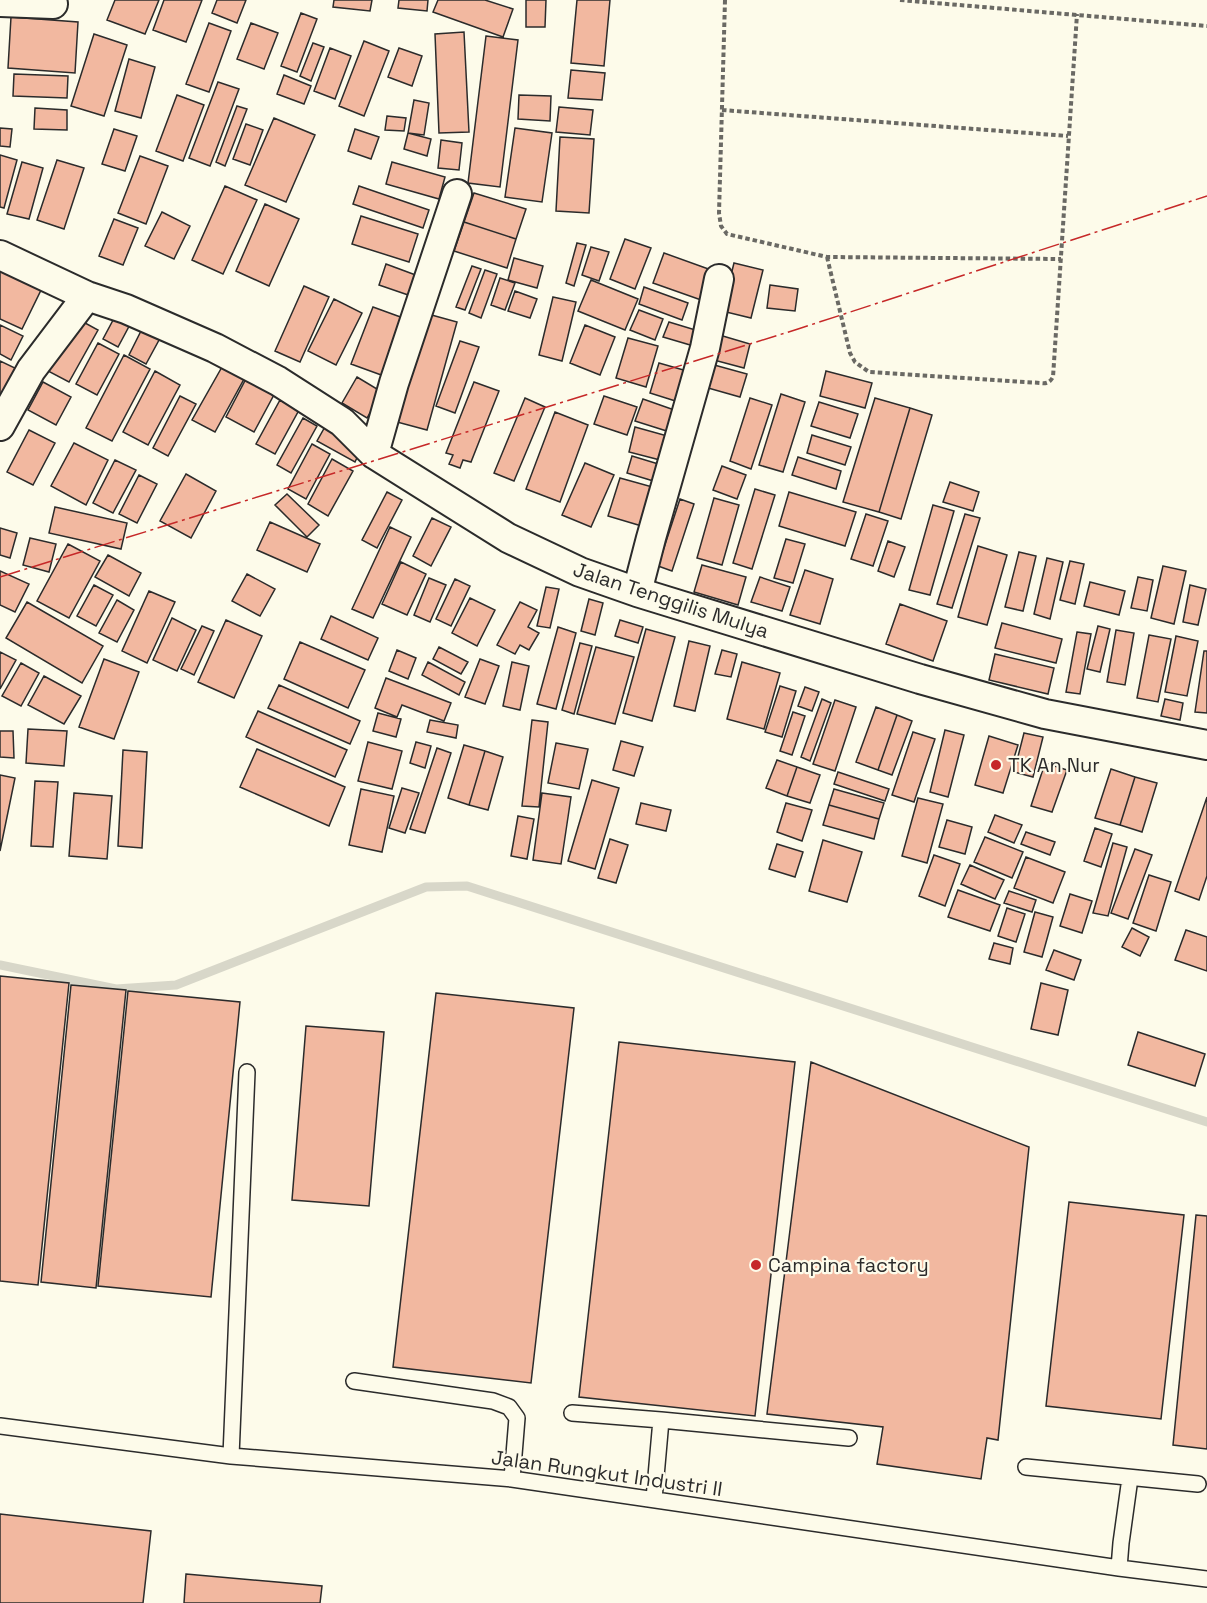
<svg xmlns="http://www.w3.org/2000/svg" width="1207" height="1603" font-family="'Space Grotesk',sans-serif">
<rect width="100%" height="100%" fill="#fdfbea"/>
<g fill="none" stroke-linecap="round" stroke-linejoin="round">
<!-- stream -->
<path stroke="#d8d7c9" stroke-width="9" d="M0,965L116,989L176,985L426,887L467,886L1207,1122"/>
</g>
<!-- building -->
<path fill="#f2b8a0" stroke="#2b2b2b" stroke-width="1.5" d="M115,0H159L145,34L107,20Z
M164,0H202L186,42L153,30Z
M217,0H246L237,23L212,13Z
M334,0H372L370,11L333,7Z
M399,0H428L427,11L398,8Z
M438,0H485L513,9L503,37L433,12Z
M526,0H546L545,27H526Z
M577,0H610L604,66L571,63Z
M301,13L317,19L297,72L281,66Z
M11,17L78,22L75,73L8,68Z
M209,23L231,31L209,92L186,84Z
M251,23L278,33L264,69L237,59Z
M464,32L469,132L439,133L435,34Z
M94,34L127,45L104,116L71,106Z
M486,36L518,40L500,187L468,183Z
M364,41L389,51L364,116L339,106Z
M313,43L324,47L311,81L300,76Z
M330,48L351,56L335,99L314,91Z
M399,48L422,56L412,86L388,77Z
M129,59L155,67L141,118L115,111Z
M571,70L605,73L602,100L568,98Z
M14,74L68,76L67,98L13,96Z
M284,75L311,86L304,104L277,94Z
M218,82L239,89L210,166L189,158Z
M177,95L204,105L183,161L156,151Z
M519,95L551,96L550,121L518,119Z
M414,100L429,103L424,135L408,133Z
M237,106L247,109L225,166L216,162Z
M559,107L593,110L590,135L556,132Z
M35,108L67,110V130L34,129Z
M387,116L406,118L404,131L385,130Z
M274,118L315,135L286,202L245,185Z
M246,124L263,130L250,165L233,159Z
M0,128L12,129L10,147L0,146Z
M515,128L552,133L542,202L505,197Z
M114,129L137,136L125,171L102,164Z
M355,129L379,137L371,159L348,151Z
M408,133L431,139L427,156L404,149Z
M560,137L594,139L589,213L556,211Z
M441,140L462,143L459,170L438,168Z
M0,155L17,160L4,208L0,207Z
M140,156L168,166L146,224L118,213Z
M57,160L84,168L64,229L37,220Z
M22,162L43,168L29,219L7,214Z
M392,162L445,177L439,199L386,184Z
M225,186L257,200L223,274L192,260Z
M359,186L429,210L423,228L353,204Z
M474,193L526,209L516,239L464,222Z
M265,204L299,219L269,286L236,271Z
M162,212L190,226L174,259L145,246Z
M361,216L418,234L409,262L352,244Z
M114,219L138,228L123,265L99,256Z
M464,222L516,239L507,268L454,251Z
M625,239L651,248L635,289L610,279Z
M577,243L586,245L574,286L566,283Z
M591,247L609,252L599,281L582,275Z
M664,253L714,271L704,301L653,283Z
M514,258L543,266L537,288L508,280Z
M734,263L763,270L751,318L722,311Z
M386,264L421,277L414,297L379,285Z
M0,266L43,286L22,329L0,319Z
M472,266L481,269L465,310L456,307Z
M485,270L497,274L481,318L469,313Z
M500,278L515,283L505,310L491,305Z
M591,280L638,299L625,330L578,311Z
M770,285L798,289L795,311L767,308Z
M304,286L329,297L300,362L275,351Z
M644,287L688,303L682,320L639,304Z
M515,291L537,299L530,318L508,311Z
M553,297L576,302L562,361L539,355Z
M334,299L362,313L336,365L308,351Z
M373,307L406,319L384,376L351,364Z
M119,309L134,317L118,347L103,339Z
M639,310L663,319L655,340L630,330Z
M428,314L457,322L427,430L397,422Z
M76,318L98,330L69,382L48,371Z
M147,319L165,329L146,364L129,355Z
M669,322L702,332L697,347L663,337Z
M0,325L23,336L11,360L0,354Z
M585,325L615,337L600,375L570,363Z
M716,334L750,344L744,368L710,359Z
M628,338L658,346L646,387L616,378Z
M460,341L479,347L455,413L436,406Z
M98,343L119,354L97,395L76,384Z
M124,355L150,369L112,441L86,428Z
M0,361L17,369L0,402Z
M659,363L694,373L685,404L650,393Z
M707,363L747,374L740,397L701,386Z
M222,367L244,379L215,432L192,420Z
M155,371L180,385L148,445L123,432Z
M826,371L872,383L865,408L820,396Z
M248,375L276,391L254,432L226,417Z
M357,377L382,392L367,418L342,403Z
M43,382L71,397L56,425L28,410Z
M474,382L499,391L471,462L463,460L460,468L449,464L453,455L446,453Z
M781,394L805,402L783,472L759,465Z
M180,396L196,404L168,456L153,448Z
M604,396L637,407L627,435L594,424Z
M525,398L545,407L514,481L494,473Z
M750,398L772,405L751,469L730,461Z
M875,398L910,408L879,512L843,502Z
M643,399L680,412L673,433L635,421Z
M280,400L299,410L275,454L256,444Z
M819,402L858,414L850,438L811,426Z
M910,408L932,415L901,519L879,512Z
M555,412L588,425L560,502L526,489Z
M303,418L317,426L291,473L277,465Z
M326,425L363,445L355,462L317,441Z
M635,427L671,437L664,461L629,452Z
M29,430L55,443L33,485L7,472Z
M812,435L851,447L845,465L807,453Z
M74,443L108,460L86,505L51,486Z
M312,444L330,454L306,499L288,489Z
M632,456L665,466L660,483L627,473Z
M798,457L841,471L836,489L792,475Z
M332,459L353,471L328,516L308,504Z
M115,460L136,470L113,513L93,503Z
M585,463L614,475L591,527L562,515Z
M722,466L746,475L737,499L713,490Z
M186,474L216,491L191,538L160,521Z
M139,475L157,484L137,523L119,514Z
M620,478L656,488L645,527L608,516Z
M950,482L979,492L973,511L943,502Z
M755,489L775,495L752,569L733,563Z
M387,492L402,500L377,548L362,540Z
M789,492L856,512L845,546L779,526Z
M287,494L319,525L307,537L275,505Z
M714,498L739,505L722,565L697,558Z
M680,499L694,504L672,571L658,566Z
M933,505L954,511L930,595L909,590Z
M55,507L127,523L121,549L49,533Z
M866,514L888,521L873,566L851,559Z
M965,514L980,518L952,608L937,604Z
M432,518L451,527L431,566L413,556Z
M270,522L320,544L307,572L257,550Z
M390,527L411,537L373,618L352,609Z
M0,528L17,533L10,558L0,555Z
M30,538L56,544L49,572L23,565Z
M786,539L805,544L793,583L774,578Z
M888,541L905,547L894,577L878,571Z
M68,544L100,561L69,618L37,601Z
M978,546L1007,555L987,625L958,617Z
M1019,552L1036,556L1023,611L1005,607Z
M108,555L141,573L129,596L95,577Z
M1047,558L1063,562L1050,619L1034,614Z
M1070,561L1084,564L1075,604L1060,600Z
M401,562L426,574L407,615L382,604Z
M702,565L746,577L738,605L694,592Z
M1163,566L1186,571L1174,624L1151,618Z
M805,570L833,579L820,624L790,615Z
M0,571L29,584L15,612L0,605Z
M247,574L275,589L260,616L232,601Z
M760,577L790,587L782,611L751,602Z
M1138,577L1153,580L1147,611L1131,608Z
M429,578L446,585L430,622L414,615Z
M455,579L470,586L451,626L436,619Z
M1090,582L1125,591L1119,615L1084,606Z
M94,585L113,595L96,626L77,616Z
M1190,585L1206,589L1198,625L1183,622Z
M546,587L559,589L550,628L537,626Z
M149,591L175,602L147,663L122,651Z
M470,598L495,610L477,646L452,633Z
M589,599L603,603L595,635L581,631Z
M117,600L134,610L117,642L99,633Z
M27,602L103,646L82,683L6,638Z
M520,602L537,610L528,627L539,633L529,650L520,645L515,654L497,645Z
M900,604L947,621L933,661L886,644Z
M331,616L378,638L368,660L321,639Z
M172,618L196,630L177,671L153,660Z
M226,620L262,636L234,698L198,682Z
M620,620L643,627L638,643L615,636Z
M1002,623L1062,639L1056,663L995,648Z
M202,626L214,631L194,675L181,669Z
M1098,626L1110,629L1100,672L1087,669Z
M558,627L576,633L556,709L537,704Z
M646,629L675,637L652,721L623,713Z
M1116,630L1134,633L1125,685L1107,682Z
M1077,632L1091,634L1080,694L1066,692Z
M1149,635L1171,639L1158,702L1137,698Z
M1176,636L1198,641L1187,696L1165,692Z
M689,641L710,646L695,711L674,706Z
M300,642L365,670L348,708L284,679Z
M580,643L592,646L574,714L562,710Z
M439,647L468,662L461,674L433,659Z
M596,647L634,657L615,724L577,714Z
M397,650L416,658L408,679L389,671Z
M722,650L737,654L731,677L715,674Z
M1204,651H1207V713L1195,712Z
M0,652L16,660L0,689Z
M995,654L1054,668L1048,694L989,680Z
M104,659L139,672L114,739L79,727Z
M480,659L499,666L485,704L465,697Z
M428,662L465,682L459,695L422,675Z
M512,662L529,666L520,710L503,706Z
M742,662L780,673L764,729L727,719Z
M21,663L39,673L21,706L2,696Z
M44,676L81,696L64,724L28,705Z
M386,678L451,703L444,721L402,705L397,717L375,708Z
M279,685L360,721L350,744L268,708Z
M780,686L796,691L782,737L765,732Z
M805,687L819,692L812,711L798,706Z
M822,699L831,703L810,761L801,757Z
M1165,699L1183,703L1180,720L1161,716Z
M835,700L856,707L835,771L813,764Z
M876,707L897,715L878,770L856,762Z
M258,711L347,750L335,777L246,737Z
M793,712L805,716L792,755L780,751Z
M378,713L401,719L396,737L373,731Z
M897,715L912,721L892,775L878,770Z
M430,720L458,725L456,738L427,732Z
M532,720L548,722L539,807L522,806Z
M28,729L67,731L64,766L26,763Z
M945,730L964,735L948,797L930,792Z
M0,731H13L14,758L0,757Z
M913,732L935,739L914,802L892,795Z
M1024,733L1043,737L1033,777L1014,772Z
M989,736L1018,745L1003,793L975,785Z
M621,741L643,747L634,776L613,770Z
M368,742L402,751L392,789L358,781Z
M416,742L431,746L425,768L410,763Z
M556,743L588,749L579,789L548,783Z
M464,745L485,751L469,805L448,798Z
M437,748L451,753L425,833L410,829Z
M257,749L345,787L329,826L240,787Z
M123,750L147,752L142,848L118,846Z
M485,751L503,757L488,810L469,805Z
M777,760L797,767L787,796L766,788Z
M1045,763L1067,770L1052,812L1031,806Z
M797,767L820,775L810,803L787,796Z
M1111,769L1135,777L1120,825L1095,818Z
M838,772L889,789L885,801L834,784Z
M0,775L15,778L0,851Z
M1135,777L1157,783L1142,832L1120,825Z
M592,780L619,788L595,869L568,861Z
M35,781L58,782L53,847L31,846Z
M402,788L419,793L405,833L389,828Z
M361,789L394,796L382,852L349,845Z
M834,789L884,803L879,819L829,805Z
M74,793L112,796L107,859L69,856Z
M542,793L571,797L561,864L533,860Z
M1207,797V876L1199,900L1175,891Z
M918,798L943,804L927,863L902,856Z
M641,803L671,810L666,831L636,824Z
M786,803L812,810L802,841L777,832Z
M829,805L879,819L874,839L823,825Z
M995,815L1022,825L1014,843L988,832Z
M518,816L534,819L527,859L511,856Z
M947,820L972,827L965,854L939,847Z
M1095,828L1112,834L1101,867L1084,861Z
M1026,832L1055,842L1050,855L1021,844Z
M985,837L1023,852L1012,878L974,862Z
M610,839L628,845L616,883L598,878Z
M823,840L862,852L847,902L809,891Z
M1113,843L1127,847L1108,916L1093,913Z
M777,844L803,852L795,877L769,869Z
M1135,849L1152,855L1128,919L1111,913Z
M934,855L960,864L945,906L919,896Z
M1026,857L1065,872L1053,903L1014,888Z
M970,865L1004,880L995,899L961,884Z
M1149,875L1171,882L1156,931L1133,923Z
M958,890L1000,905L990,931L948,917Z
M1009,891L1036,900L1032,912L1004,903Z
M1070,894L1092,901L1082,933L1060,926Z
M1007,908L1025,914L1016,942L998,936Z
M1035,912L1053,917L1042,957L1024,952Z
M1132,928L1149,937L1140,956L1122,947Z
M1186,930L1207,937V971L1175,960Z
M994,943L1013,948L1010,964L989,959Z
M1054,950L1081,960L1074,980L1046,970Z
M0,976L69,983L38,1285L0,1281Z
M1041,983L1068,990L1058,1035L1031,1029Z
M71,985L126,990L96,1288L41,1282Z
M128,991L240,1002L211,1297L98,1286Z
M436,993L574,1008L531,1383L393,1367Z
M306,1026L384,1032L369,1206L292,1200Z
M1138,1032L1205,1054L1195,1086L1128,1065Z
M619,1042L795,1062L755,1416L579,1397Z
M811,1062L1029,1147L998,1440L987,1438L981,1479L877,1464L883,1427L767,1414Z
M1069,1202L1184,1215L1161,1419L1046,1406Z
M1196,1215L1207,1216V1449L1173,1445Z
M0,1514L151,1531L143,1603H0Z
M186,1574L322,1586L320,1603H184Z"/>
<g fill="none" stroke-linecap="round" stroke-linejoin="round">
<!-- lane casing -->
<g stroke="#2b2b2b" stroke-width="18">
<path id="lane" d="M354,1381L493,1401L509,1407L517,1418L512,1479
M572,1413L661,1420
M0,1426L231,1456L512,1479L1119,1568L1207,1579
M231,1456L247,1072
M1026,1467L1198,1484
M654,1499L661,1420L849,1438
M1119,1568L1121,1543L1130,1478"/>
</g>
<!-- street casing -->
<g stroke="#2b2b2b" stroke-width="32">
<path id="street" d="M0,2L53,4
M0,255L87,296L126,309L215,348L278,381L342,422L374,454L508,538L580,572L637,592L920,679L1045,714L1207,745
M0,426L31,370L87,296
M374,454L394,383L457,194
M637,592L651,538L705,348L719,279"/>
</g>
<!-- path -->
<path stroke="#6a6964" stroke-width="4" stroke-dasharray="4.5 3" stroke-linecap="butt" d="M725,0L719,213L721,226L727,234L827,257L1061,259
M900,0L1207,26
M722,110L1068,136
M827,257L850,353L855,362L869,372L1041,383C1047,384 1050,382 1053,377L1077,14"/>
<!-- lane -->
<use href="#lane" stroke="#fdfbea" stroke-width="15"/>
<!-- street -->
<use href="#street" stroke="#fdfbea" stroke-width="28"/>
<!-- power -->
<path stroke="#c62828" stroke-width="1.5" stroke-dasharray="21 4.5 3 4.5" stroke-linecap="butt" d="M0,577L798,329L1207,196"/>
</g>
<!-- markers -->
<g fill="#c62828" stroke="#fdfbea" stroke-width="2">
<circle cx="996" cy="765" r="6"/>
<circle cx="756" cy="1265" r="6"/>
</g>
<g text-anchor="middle" stroke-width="4.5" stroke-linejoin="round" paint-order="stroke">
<!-- street labels -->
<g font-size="20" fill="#2b2b2b" stroke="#fdfbea">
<text transform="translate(671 600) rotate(18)" y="7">Jalan Tenggilis Mulya</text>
<text transform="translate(607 1473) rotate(8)" y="7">Jalan Rungkut Industri II</text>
</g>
<!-- poi labels -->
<g font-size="20" fill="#2b2b2b" stroke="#fdfbea" text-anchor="start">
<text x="1008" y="772">TK An Nur</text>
<text x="768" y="1272">Campina factory</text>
</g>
</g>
</svg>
